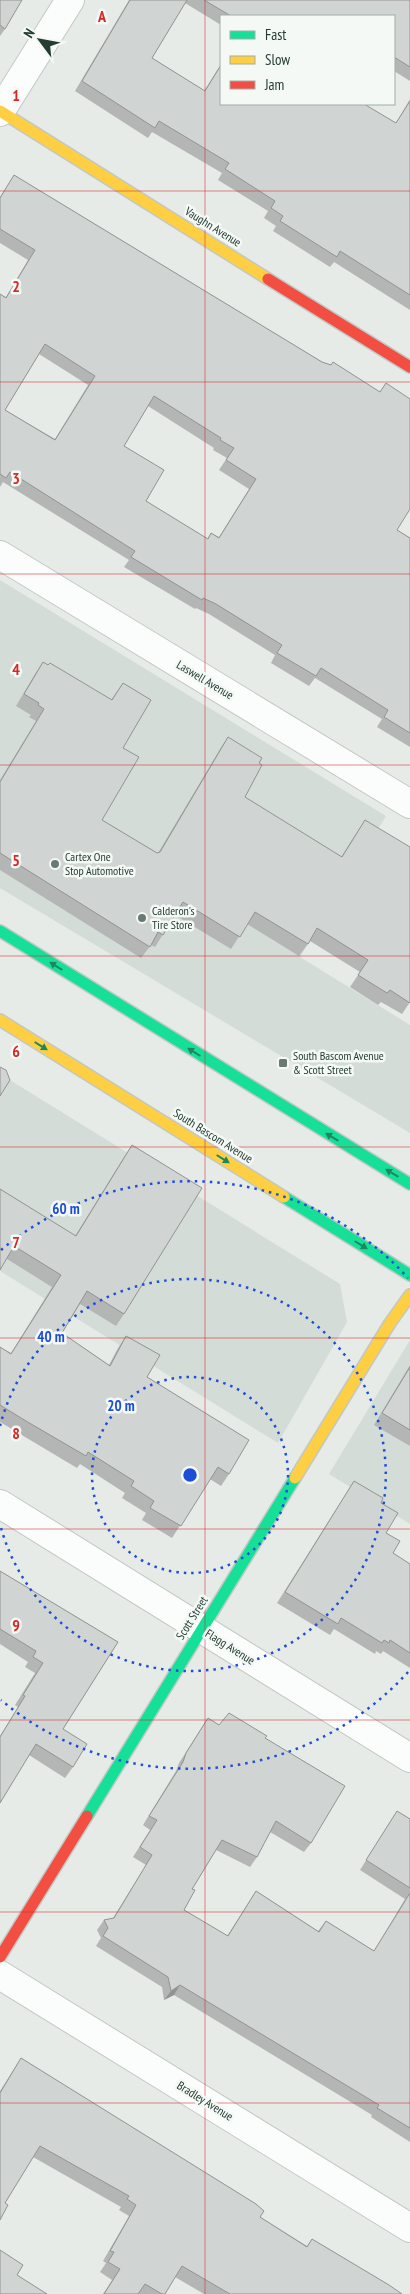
<svg xmlns="http://www.w3.org/2000/svg" width="410" height="2294" font-family="'PT Sans Narrow',sans-serif">
<rect width="100%" height="100%" fill="#e6ebe8"/>
<!-- built -->
<path fill="#d4dcd7" d="M0,580L386,816L300,957L410,1025V1133L0,888Z
M0,1074L340,1284L347,1322L278,1443L0,1271Z
M410,1340V1524L329,1474Z"/>
<g fill="none" stroke-linecap="round" stroke-linejoin="round">
<!-- street casing -->
<g stroke="#c3c8c5" stroke-width="30">
<path id="street" d="M0,112L70,0
M0,555L410,804
M0,1504L410,1758
M0,1975L410,2228"/>
</g>
<!-- fast casing -->
<g stroke="#c1c8c5" stroke-width="14">
<path id="fast" d="M0,931L410,1184
M284,1197L410,1275
M87,1816L295,1478"/>
</g>
<!-- slow casing -->
<g stroke="#c1c8c5" stroke-width="14">
<path id="slow" d="M0,111L268,279
M0,1020L284,1197
M295,1478L390,1323L410,1295"/>
</g>
<!-- jam casing -->
<g stroke="#c1c8c5" stroke-width="14">
<path id="jam" d="M268,279L410,367
M0,1957L87,1816"/>
</g>
<!-- street -->
<use href="#street" stroke="#fbfcfc" stroke-width="28"/>
<!-- fast -->
<use href="#fast" stroke="#16e098" stroke-width="11"/>
<!-- slow -->
<use href="#slow" stroke="#ffcf43" stroke-width="11"/>
<!-- jam -->
<use href="#jam" stroke="#f24e42" stroke-width="11"/>
</g>
<!-- wall -->
<path fill="#b3b6b5" fill-rule="evenodd" d="M0,0L5,29L0,36Z
M129,0H410V81L394,71V16H221V25L185,3L152,58L204,91L221,64V104L396,123L410,99V310L334,262L330,267L273,231L276,226L264,218L268,211L218,180L222,173L152,132L148,138L75,91Z
M14,175L322,362L380,392L386,383L397,530L410,538V747L377,727L382,719L315,678L309,686L271,663L275,655L209,614L196,608L195,609L124,567L129,560L3,482L0,487V294L6,297L28,260L0,243V197ZM39,354L88,385L55,439L5,410ZM148,406L214,448L213,450L227,458L219,470L249,489L219,537L211,533L207,539L146,501L124,446Z
M43,662L111,700L123,683V748L102,820L157,853H158L220,749L228,737L259,763L245,797L341,857L357,832L365,820L410,1002L402,1014L381,1002L378,1005L350,987L360,972L310,941L299,956L247,924L231,949L175,915L155,947L151,945L141,958L0,870V780L36,721L29,717L31,715L16,706L35,674Z
M132,1145L124,1314L116,1326L80,1304L62,1333L109,1365L118,1348L126,1336L147,1377L229,1474L221,1486L210,1479L172,1538L142,1520L146,1513L122,1498L125,1493L80,1464L77,1468L0,1422V1347L11,1353L52,1287L7,1259L0,1189L75,1236L124,1157Z
M410,1365V1446L374,1425Z
M354,1481L381,1503L386,1533L393,1553L410,1564V1668L383,1651L381,1654L376,1651L375,1654L334,1629L330,1635L277,1603L347,1492Z
M0,1571L118,1642L63,1729L73,1767L65,1778L29,1755L0,1803V1736L18,1707L15,1705L35,1673L25,1667L28,1662L0,1644Z
M208,1718L219,1725L265,1738L311,1843L304,1852L270,1832L257,1857L250,1867L216,1850L194,1886L184,1910L227,1936L256,1891L318,1931L326,1921L374,1951L405,1899L360,1870L397,1811L410,1819V2142L371,2117L372,2115L174,1995L164,2000L162,1987L96,1946L101,1938L97,1930L104,1920L113,1918L146,1865L133,1857L150,1830L143,1825L176,1771L179,1763Z
M21,2058L260,2217L307,2246L312,2239L402,2294H204L175,2277L165,2294H103L112,2280L100,2272L106,2263L103,2261L129,2216L119,2210L121,2207L33,2157L5,2203L0,2220V2091Z"/>
<!-- shaded-wall -->
<path fill="#929493" d="M180,1985L174,1995L164,2000L171,1991Z"/>
<!-- building -->
<path fill="#d0d4d2" stroke="#929493" fill-rule="evenodd" d="M0,0H22L5,29L0,25Z
M130,0H187L152,58L205,91L221,65V104H364L396,123L410,101V295L340,251L337,257L280,221L283,216L271,208L275,201L225,169L229,163L159,121L155,128L82,81Z
M204,0H410V67L394,57V16H231Z
M14,175L322,362L331,365L333,362L380,392L386,383L410,399V509L397,530L410,538V733L384,717L388,710L321,668L316,676L277,653L282,645L216,604L203,598L202,600L131,557L135,551L10,472L6,478L0,474V294L6,298L35,250L0,229V198ZM45,344L95,376L55,440L5,410ZM154,396L221,438L220,440L234,448L226,460L256,479L219,538L211,533L208,539L146,501L164,470L124,446Z
M43,662L48,665L50,663L112,700L123,683L151,700L123,748L139,757L102,820L157,853L160,852L228,737L262,758L259,763L262,765L245,797L342,857L365,820L410,847V1003L390,990L387,993L358,975L368,960L317,928L308,944L255,912L240,937L183,902L163,935L158,932L150,947L0,853V782L44,709L38,705L39,703L24,694Z
M0,1067L6,1070L10,1080L0,1096Z
M132,1145L202,1188L124,1314L87,1291L62,1333L110,1366L126,1336L160,1355L147,1377L249,1440L229,1474L218,1467L181,1526L150,1508L154,1501L131,1486L134,1481L88,1452L86,1456L26,1421L0,1405V1347L11,1354L61,1275L14,1246L0,1270V1189L76,1236Z
M410,1367V1430L382,1413Z
M354,1481L383,1498L381,1503L398,1513L386,1533L400,1541L393,1553L410,1564V1653L390,1640L389,1643L384,1640L382,1643L341,1618L338,1624L285,1592Z
M0,1571L118,1642L63,1729L87,1744L73,1767L36,1744L0,1803V1737L25,1696L23,1695L43,1663L33,1657L36,1651L0,1629Z
M229,1713L267,1736L265,1738L345,1786L311,1843L276,1821L257,1857L222,1840L194,1886L192,1889L195,1890L184,1910L228,1936L256,1891L319,1932L326,1921L374,1951L410,1893V2128L377,2108L379,2105L180,1985L171,1991L168,1977L103,1936L108,1928L104,1920L114,1918L152,1855L140,1847L157,1820L149,1816L183,1762L186,1753L208,1718L219,1725Z
M397,1811L410,1819V1888L366,1860Z
M21,2058L256,2204L264,2211L260,2217L307,2247L312,2239L389,2285L402,2294H230L182,2266L165,2294H162L145,2284L138,2294H104L120,2269L108,2262L114,2252L110,2251L136,2205L127,2199L129,2196L40,2146L5,2203L8,2205L0,2220V2093Z
M0,2250L23,2265L17,2275L47,2294H0Z"/>
<!-- one-way arrows -->
<defs><path id="oneway-solid" d="M-6-.8H1V-3.2L6.5 0L1 3.2V.8H-6Z" transform="scale(1.25)"/></defs>
<g fill="#1e8660">
<use href="#oneway-solid" transform="translate(56 966) rotate(-148)"/>
<use href="#oneway-solid" transform="translate(41 1046) rotate(32)"/>
<use href="#oneway-solid" transform="translate(194 1052) rotate(-148)"/>
<use href="#oneway-solid" transform="translate(332 1137) rotate(-149)"/>
<use href="#oneway-solid" transform="translate(223 1159) rotate(32)"/>
<use href="#oneway-solid" transform="translate(392 1173) rotate(-149)"/>
<use href="#oneway-solid" transform="translate(361 1245) rotate(32)"/>
</g>
<!-- grid -->
<path fill="none" stroke="#d62828" stroke-width="1" stroke-opacity="0.55" d="M205,0V2294M0,191H410M0,382H410M0,574H410M0,765H410M0,956H410M0,1147H410M0,1338H410M0,1529H410M0,1720H410M0,1912H410M0,2103H410"/>
<!-- distance rings -->
<g fill="none" stroke="#1d4ed8" stroke-width="2.5" stroke-dasharray="2.5 5">
<circle cx="190" cy="1475" r="98"/>
<path d="M0 1426A196 196 0 1 1 0 1524"/>
<path d="M408 1672A294 294 0 0 1 1 1700M1 1250A294 294 0 0 1 408 1278"/>
</g>
<!-- markers -->
<g fill="#687a72" stroke="#f4f9f6" stroke-width="2">
<circle cx="55" cy="864" r="5"/>
<circle cx="142" cy="918" r="5"/>
<rect x="278" y="1058" width="10" height="10" rx="2.5"/>
</g>
<g text-anchor="middle" stroke-width="5" stroke-linejoin="round" paint-order="stroke">
<!-- street labels -->
<g font-size="12" fill="#243d33" stroke="#f4f9f6">
<text transform="translate(213 227) rotate(32)" y="4">Vaughn Avenue</text>
<text transform="translate(205 680) rotate(31)" y="4">Laswell Avenue</text>
<text transform="translate(213 1136) rotate(32)" y="4">South Bascom Avenue</text>
<text transform="translate(192 1618) rotate(-58)" y="4">Scott Street</text>
<text transform="translate(230 1647) rotate(32)" y="4">Flagg Avenue</text>
<text transform="translate(205 2101) rotate(32)" y="4">Bradley Avenue</text>
</g>
<!-- poi labels -->
<g font-size="12" fill="#243d33" stroke="#f4f9f6" text-anchor="start">
<text x="65" y="861">Cartex One<tspan x="65" dy="14">Stop Automotive</tspan></text>
<text x="152" y="915">Calderon's<tspan x="152" dy="14">Tire Store</tspan></text>
<text x="293" y="1060">South Bascom Avenue<tspan x="293" dy="14">&amp; Scott Street</tspan></text>
</g>
</g>
<g font-size="16" text-anchor="middle" font-weight="bold" fill="#d62828" stroke="#f4f9f6" stroke-width="5" stroke-linejoin="round" paint-order="stroke">
<text x="102" y="22">A</text>
<text x="16" y="101">1</text>
<text x="16" y="292">2</text>
<text x="16" y="484">3</text>
<text x="16" y="675">4</text>
<text x="16" y="866">5</text>
<text x="16" y="1057">6</text>
<text x="16" y="1248">7</text>
<text x="16" y="1439">8</text>
<text x="16" y="1631">9</text>
</g>
<circle cx="190" cy="1475" r="8" fill="#1d4ed8" stroke="#f4f9f6" stroke-width="2.5"/>
<g font-size="15" text-anchor="middle" font-weight="bold" fill="#1d4ed8" stroke="#f4f9f6" stroke-width="5" stroke-linejoin="round" paint-order="stroke">
<text x="66" y="1214">60 m</text>
<text x="51" y="1342">40 m</text>
<text x="121" y="1411">20 m</text>
</g>
<!-- legend -->
<rect x="220" y="15" width="175" height="90" fill="#f4f9f6" stroke="#a1aea8"/>
<rect x="230" y="31" width="25" height="8" fill="#16e098" stroke="#a1aea8"/>
<text x="265" y="40" font-size="15" fill="#243d33">Fast</text>
<rect x="230" y="56" width="25" height="8" fill="#ffcf43" stroke="#a1aea8"/>
<text x="265" y="65" font-size="15" fill="#243d33">Slow</text>
<rect x="230" y="81" width="25" height="8" fill="#f24e42" stroke="#a1aea8"/>
<text x="265" y="90" font-size="15" fill="#243d33">Jam</text>
<!-- north arrow -->
<g transform="translate(40 40) rotate(302)" stroke="#f4f9f6" stroke-width="4" paint-order="stroke">
<path d="M0-4L9 19L0 12L-9 19Z" fill="#243d33"/>
<text y="-8" font-size="14" font-weight="bold" text-anchor="middle" fill="#243d33">N</text>
</g>
</svg>
